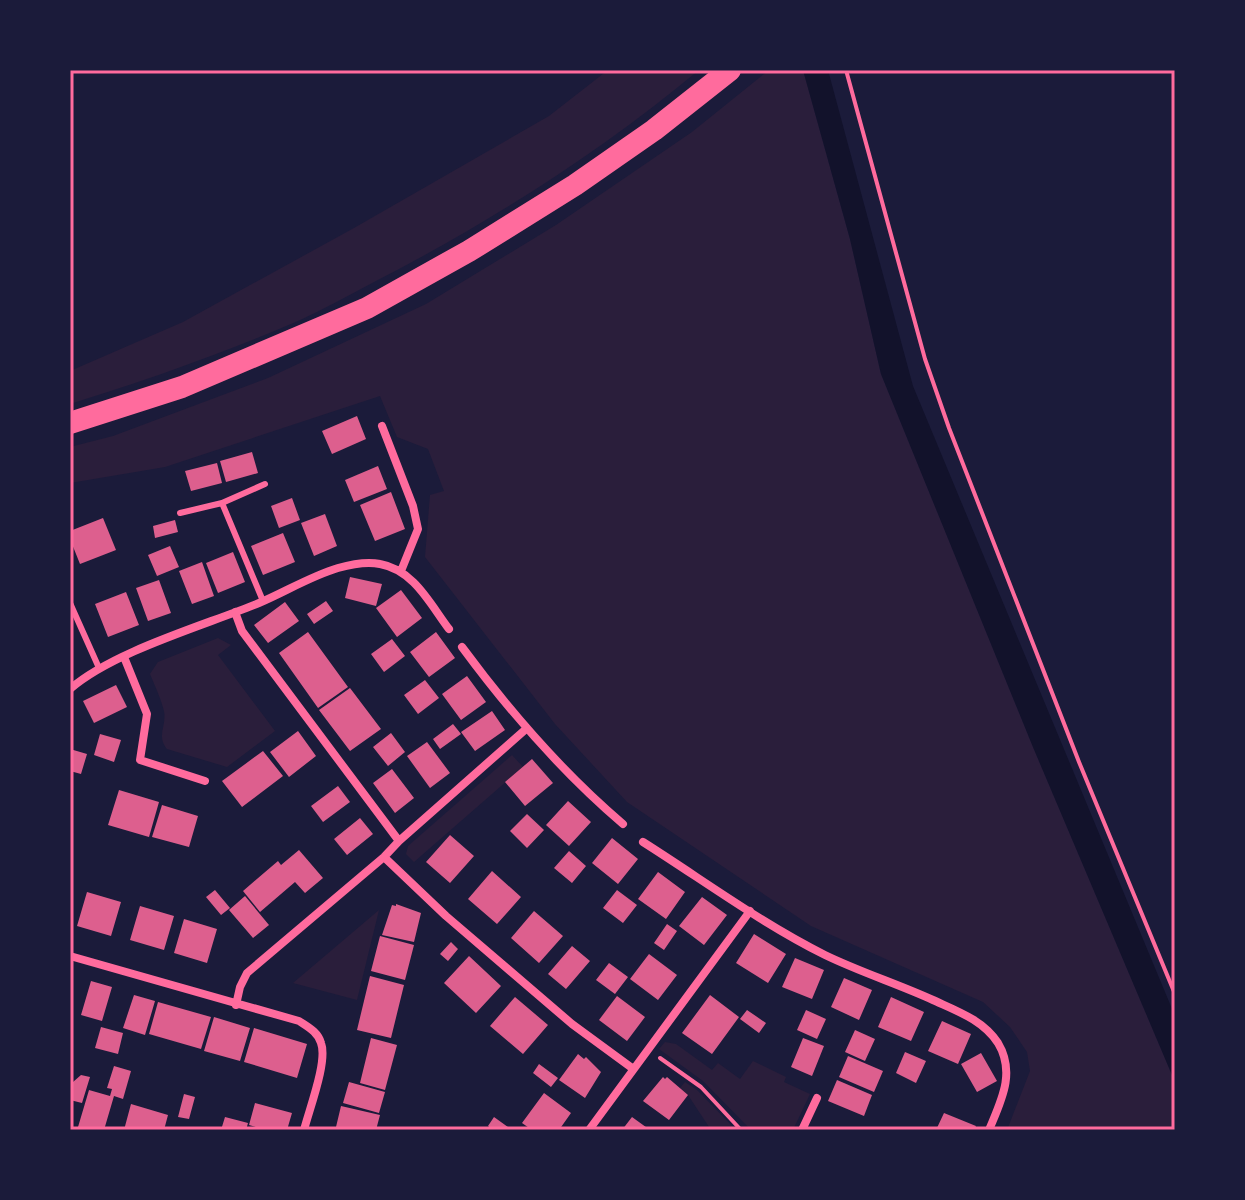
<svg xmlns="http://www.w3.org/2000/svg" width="1245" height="1200" font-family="'Titillium Web',sans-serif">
<rect width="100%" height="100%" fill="#1b1b3a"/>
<!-- green -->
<path fill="#2a1e3b" d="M608,70H699C599,153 489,223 374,282C349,295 324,309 298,321C224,353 147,380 70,404V371L183,322L354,228L549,116Z
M769,70H803L850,239L881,374L1033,747L1175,1082V1130H1007L1030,1071L1027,1052L1010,1027L983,1002L811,926L627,802L555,724L425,557L430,495L444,491L428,449L397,437L380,396L165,467L70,483V447L113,436L268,378L426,304L556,225L692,132Z
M218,638L231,645L218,655L275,731L227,767L167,749C156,735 167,726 164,711C161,699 155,686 150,674L158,662Z
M512,755L523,767L414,862L406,854L408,846Z
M379,910L357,1000L293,983Z
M665,1042L676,1044L712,1070L718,1063L740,1079L753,1061L786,1077L784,1082L810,1094L793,1130H751L703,1081L659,1049Z
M685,1082L697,1090L736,1130H711L688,1095L679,1089Z"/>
<!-- water -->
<path fill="#12122b" d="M803,70H828L913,386L1175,1016V1082L1033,747L881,374L850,239Z"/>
<!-- building -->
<path fill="#dd5f8e" d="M357,416L366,439L332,454L322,431Z
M252,452L258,473L226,482L220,461Z
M217,463L222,483L191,491L185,471Z
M378,466L387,489L354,502L345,480Z
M391,492L405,529L375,541L360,505Z
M292,498L300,520L279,528L271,506Z
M325,514L337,546L314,556L301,523Z
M103,518L116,550L80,564L70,539V531Z
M175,520L178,532L155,538L153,526Z
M283,533L295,562L263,575L251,546Z
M170,546L179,567L157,576L148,555Z
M233,552L245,582L218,593L206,563Z
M202,562L214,596L192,604L179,571Z
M350,577L382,584L376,606L345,598Z
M159,580L171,613L148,621L136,588Z
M401,590L422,618L397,637L376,608Z
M126,592L139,625L108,637L95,604Z
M326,601L333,611L314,624L307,614Z
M285,602L299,621L268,643L254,625Z
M308,632L348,687L318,708L279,653Z
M436,632L455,658L429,677L410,652Z
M392,639L405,656L384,672L371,654Z
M467,676L486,702L461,720L442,694Z
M425,680L439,698L418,714L404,695Z
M116,685L127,707L94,723L83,701Z
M350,688L381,729L350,751L319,710Z
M492,711L505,730L475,751L461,732Z
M453,724L461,734L440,749L433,739Z
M298,731L316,756L289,777L270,752Z
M391,733L405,752L388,766L373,747Z
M100,734L121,740L114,762L94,755Z
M427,742L450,773L430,788L407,756Z
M70,749L87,754L81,774L70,771Z
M263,751L283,776L242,807L222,781Z
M532,759L553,783L525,806L505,782Z
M392,769L414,798L395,813L373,783Z
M338,786L350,802L323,822L311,806Z
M119,790L159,802L149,837L108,825Z
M568,801L591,822L569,846L546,825Z
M162,805L198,816L189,847L152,837Z
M527,814L544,830L527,848L510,831Z
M360,818L373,834L347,855L334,839Z
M450,835L474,856L450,883L426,862Z
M612,838L638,859L618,884L592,863Z
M299,850L323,878L305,893L295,882L260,912L243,891L278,861L281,865Z
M569,851L586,866L572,883L554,868Z
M492,871L521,897L497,924L468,899Z
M658,872L685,892L666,919L638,899Z
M215,890L230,908L221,915L206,897Z
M617,890L637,905L623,923L603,908Z
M87,892L121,902L111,936L77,926Z
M245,896L269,925L253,938L229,910Z
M702,897L727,915L704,945L679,926Z
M396,904L421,913L414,942L382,935L392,905L396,906Z
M140,906L174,916L164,950L130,940Z
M534,911L563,936L539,963L511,938Z
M184,919L217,929L207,963L174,953Z
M667,924L677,931L664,950L654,943Z
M754,934L786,954L768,983L736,963Z
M380,936L414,945L405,980L371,971Z
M451,942L458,949L448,961L440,954Z
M572,946L590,961L566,989L548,974Z
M649,954L677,975L658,1000L630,979Z
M469,956L501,986L476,1013L444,983Z
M795,958L824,970L812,999L782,987Z
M609,963L628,977L615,994L596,980Z
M370,976L404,985L391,1038L357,1030Z
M844,978L872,990L859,1020L831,1007Z
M91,981L112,987L102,1021L81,1015Z
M134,995L155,1001L145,1035L123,1028Z
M710,995L739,1017L712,1054L682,1033Z
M617,996L645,1017L627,1041L599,1020Z
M515,997L548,1025L523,1054L490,1026Z
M891,997L924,1012L911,1041L878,1027Z
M158,1002L211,1017L201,1049L149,1034Z
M747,1010L766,1023L759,1033L740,1019Z
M806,1010L826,1019L817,1039L797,1030Z
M214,1017L250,1028L240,1061L204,1051Z
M942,1021L971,1034L958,1064L928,1051Z
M101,1027L123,1033L118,1054L95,1048Z
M254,1028L307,1044L297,1078L244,1062Z
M855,1030L875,1039L865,1061L845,1052Z
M371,1038L397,1045L385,1090L360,1083Z
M803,1038L824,1046L812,1076L791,1067Z
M905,1052L926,1061L916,1083L896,1073Z
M981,1053L997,1081L977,1092L961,1064Z
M578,1054L584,1059L586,1057L601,1072L585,1098L559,1080Z
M848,1056L883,1071L874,1092L839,1077Z
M539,1064L558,1078L551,1087L533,1073Z
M114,1066L131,1071L123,1099L114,1096L104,1130L78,1127L89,1090L110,1096L112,1089L107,1088Z
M81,1075L90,1077L82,1103L70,1100V1079L73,1082Z
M663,1077L665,1079L667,1077L688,1095L669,1120L643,1101Z
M837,1080L872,1095L864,1116L828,1101Z
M349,1082L385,1092L379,1113L343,1103Z
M544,1093L571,1113L559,1130H532L522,1123Z
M184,1094L195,1097L189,1119L178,1117Z
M255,1103L292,1113L287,1130H267L249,1125Z
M131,1104L168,1115L164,1130H124Z
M341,1106L380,1115L376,1130L336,1127Z
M944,1113L976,1126L974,1130H936Z
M225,1117L248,1123L246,1130H221Z
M494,1117L512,1130H493L488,1126Z
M632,1117L650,1130H622Z"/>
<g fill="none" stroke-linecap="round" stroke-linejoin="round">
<!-- path -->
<path stroke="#ff6b9d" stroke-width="4" d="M846,70L925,359L949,428L1079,762L1175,994
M660,1058L701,1087L741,1130"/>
<!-- service -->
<path stroke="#ff6b9d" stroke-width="6" d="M180,513L222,503
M263,601L222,503L265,484
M70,603L99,668"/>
<!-- minor -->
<path stroke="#ff6b9d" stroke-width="8" d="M382,426L413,506L418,529L401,571
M235,612L242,631L399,841
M462,647C510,712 562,772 623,824
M124,657L147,714L140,760L205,781
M70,689C114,651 203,626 259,603C285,592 311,576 338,568C352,564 366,561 380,564C414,570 430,604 449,629
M643,842C703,880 761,923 825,955C860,972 898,984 933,1000C957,1011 983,1020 998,1043C1016,1073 1001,1101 989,1130
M384,857L446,916L572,1024L632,1068
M70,956L299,1021C308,1027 318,1032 321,1043C328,1061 309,1110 304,1130
M236,1005L240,987L247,973L384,857L399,841L526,729
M589,1130L750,911
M802,1130L817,1098"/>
<!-- trunk -->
<path stroke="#ff6b9d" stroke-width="22" d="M70,423L182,387L367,308L469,251L575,185L654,130L730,70"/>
</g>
<!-- border -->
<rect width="1245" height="1200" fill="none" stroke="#1b1b3a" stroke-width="144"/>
<rect x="72" y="72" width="1101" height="1056" fill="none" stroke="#ff6b9d" stroke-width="3"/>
</svg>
